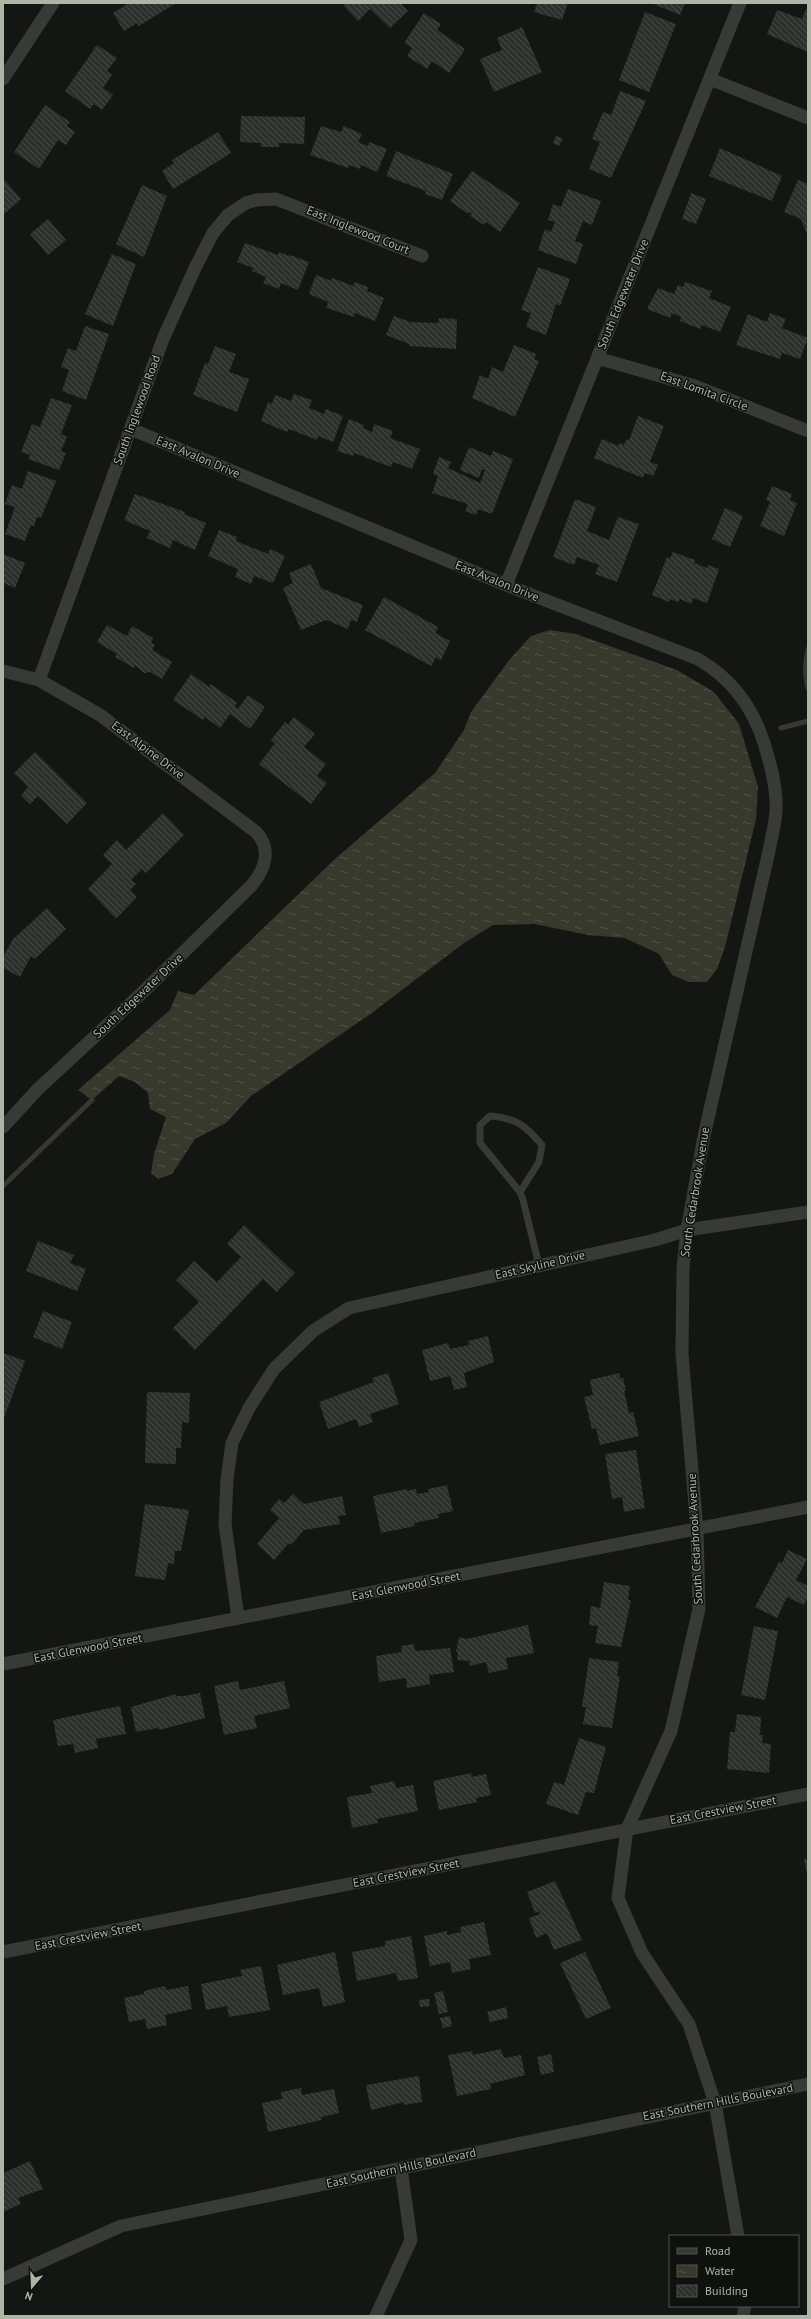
<svg xmlns="http://www.w3.org/2000/svg" width="811" height="2319" font-family="'PT Sans',sans-serif">
<defs>
<pattern id="water-ripples" width="26" height="14" patternUnits="userSpaceOnUse"><rect width="26" height="14" fill="#36392b"/><path d="M2 4q2-2 4 0t4 0M15 11q2-2 4 0t4 0" fill="none" stroke="#515347"/></pattern>
<pattern id="building-back-hatch" width="6" height="6" patternUnits="userSpaceOnUse"><rect width="6" height="6" fill="#2d302c"/><path d="M-1 5l2 2M0 0l6 6M5-1l2 2" fill="none" stroke="#494c48"/></pattern>
</defs>
<rect width="100%" height="100%" fill="#141614"/>
<!-- water -->
<path fill="url(#water-ripples)" d="M550,630L576,634L677,670L714,692L739,724L758,787L756,819L725,947L717,969L707,982H689L672,975L659,954L625,938L588,935L535,924L493,925L464,943L369,1015L251,1096L226,1123L195,1139L172,1174L158,1179L151,1173L154,1154L166,1117L150,1109L148,1093L135,1082L119,1076L92,1100L78,1090L170,1010L178,991L194,995L336,858L435,773L464,730L471,712L510,659L531,636Z
M808,642V695C801,678 802,658 808,642Z"/>
<g fill="none" stroke-linecap="round" stroke-linejoin="round">
<!-- stream -->
<path stroke="#36392b" stroke-width="5" d="M781,728L808,721
M3,1186L92,1100"/>
</g>
<!-- building -->
<path fill="url(#building-back-hatch)" d="M125,3H176L139,26L137,23L124,31L113,13L126,5Z
M346,3H400L408,11L390,28L370,9L358,21L343,5Z
M537,3H568L562,20L534,12Z
M651,3H685L680,15Z
M806,9H808V52L767,34L777,10L802,19Z
M645,12L676,24L649,92L619,80Z
M424,13L441,24L437,30L465,49L449,73L432,61L427,69L407,56L412,48L404,43Z
M522,27L542,72L494,92L480,59L502,50L497,38Z
M97,45L117,58L107,71L112,75L103,88L113,95L102,110L94,104L90,109L65,91Z
M620,91L646,101L611,178L589,169L600,142L592,139L603,112L611,115Z
M45,105L70,122L67,126L75,132L66,145L58,140L39,169L14,152Z
M241,116L305,117L304,144L279,143V147H261V143L240,142Z
M321,126L341,132L344,126L362,134L358,142L368,146L369,142L387,149L377,172L361,165L360,169L349,165L348,168L310,155Z
M218,132L231,153L173,189L162,171L174,163L172,160Z
M556,136L563,138L559,146L553,143Z
M720,148L782,176L772,201L709,176Z
M396,151L453,174L442,200L425,194L426,191L386,176Z
M472,171L520,203L500,232L486,222L484,225L470,216L472,213L469,212L468,214L450,201Z
M3,178L21,199L3,215Z
M798,180L808,184V237L801,219L784,212Z
M142,185L167,196L144,257L116,244Z
M568,189L601,201L592,225L583,221L575,241L583,244L576,264L538,250L545,229L551,232L555,222L548,220L553,204L561,207Z
M691,193L706,199L696,224L682,219Z
M48,219L66,240L48,255L30,234Z
M245,243L278,255L279,252L289,256L290,255L309,262L298,290L281,283L279,289L263,283L266,277L252,271L253,268L237,262Z
M112,254L136,264L113,326L85,314Z
M538,267L570,279L560,306L556,304L546,335L526,327L531,313L521,310Z
M316,275L331,281L332,278L353,286L355,282L368,287L367,291L384,298L375,321L355,313L354,317L326,308L328,302L309,294Z
M685,282L712,291L709,298L731,307L720,332L702,325L700,329L680,321L681,317L672,313L670,318L647,309L658,288L674,294L678,285L683,287Z
M770,313L786,319L782,328L808,338L800,359L782,353L780,359L736,345L748,314L767,322Z
M394,316L410,322L438,323L439,318L457,319L456,349L409,346V344L386,335Z
M85,326L109,334L86,400L62,391L69,370L61,367L68,348L76,351Z
M514,345L536,354L534,359L539,361L515,417L472,398L480,375L488,379L492,367L503,372Z
M215,346L236,354L229,372L249,379L237,412L193,395L205,363L208,364Z
M294,394L312,400L309,408L324,414L326,409L343,416L333,442L318,436L317,440L289,429L287,432L261,421L268,402L272,404L275,395L291,401Z
M51,398L72,405L61,434L67,437L61,451L66,453L59,470L28,459L30,455L21,452L32,424L40,427Z
M638,416L664,426L650,462L658,465L653,476L645,473L643,478L594,458L602,439L618,446L620,443L624,445L627,439L629,440Z
M349,419L364,425L363,428L372,432L374,424L393,431L390,438L420,449L412,469L393,462L391,467L354,453L353,456L337,451Z
M469,447L491,456L493,451L513,459L492,514L478,509L476,515L465,511L468,504L432,493L438,476L433,474L439,457L451,462L448,468L480,483L485,470L482,469L479,478L460,470Z
M28,471L56,481L41,518L37,517L34,526L31,525L25,541L5,534L15,507L5,504L12,485L22,489Z
M772,486L792,494L790,500L797,503L784,536L760,526L770,502L766,500Z
M135,494L185,512L184,514L206,523L195,550L173,540L170,548L147,538L150,531L124,520Z
M575,499L596,507L587,531L609,540L618,517L639,524L617,582L595,574L599,565L577,557L574,565L553,557Z
M725,508L743,516L730,547L712,539Z
M219,530L237,537L236,541L268,554L270,549L285,556L273,583L254,576L251,584L235,577L238,569L208,556Z
M673,552L695,560L694,563L707,568L708,565L719,569L707,603L693,598L691,604L680,599L678,602L670,599L669,602L652,595L667,557L670,558Z
M3,554L25,563L15,588L3,583Z
M311,564L321,588L363,605L357,622L351,620L348,629L326,620L301,630L283,588L293,583L289,573Z
M384,597L438,627L435,633L450,641L441,660L436,657L431,666L365,630Z
M107,625L127,636L132,626L153,638L151,643L155,645L152,650L172,662L162,679L150,672L144,673L135,665L134,668L115,657L117,654L97,642Z
M191,674L209,687L211,684L237,703L235,706L238,709L248,695L265,707L250,729L230,714L220,728L205,717L203,720L173,700Z
M294,717L315,734L304,747L326,764L317,776L327,783L311,804L259,764L275,743L271,740L285,722L288,725Z
M35,752L87,803L67,824L38,796L30,804L21,795L28,787L14,773Z
M163,813L184,835L146,873L142,869L131,880L136,884L130,890L137,897L116,919L88,889L112,864L103,855L117,840L126,850Z
M47,908L66,929L35,959L31,956L20,977L3,968V957L13,939Z
M244,1225L295,1273L277,1292L263,1279L195,1350L173,1328L199,1302L176,1280L194,1261L217,1282L241,1257L227,1244Z
M38,1241L74,1255L70,1263L86,1269L77,1291L26,1271Z
M43,1311L72,1322L62,1349L33,1337Z
M488,1336L494,1362L464,1373L467,1387L454,1390L450,1376L430,1381L422,1350L448,1343L450,1349L469,1345L468,1341Z
M3,1353L25,1361L3,1421Z
M388,1373L399,1404L370,1414L373,1422L359,1427L356,1419L328,1429L319,1402L374,1382L372,1378Z
M619,1373L620,1378H623L626,1391H624L629,1413L633,1412L639,1436L600,1445L596,1428L592,1429L584,1397L593,1395L590,1380Z
M147,1392L190,1393L189,1423L182,1422L181,1448H176V1464L145,1463Z
M636,1450L645,1508L624,1512L622,1497L612,1499L605,1454Z
M447,1485L453,1511L438,1514L439,1518L414,1523L415,1526L381,1533L373,1496L407,1489V1491L416,1489L417,1494L429,1492L428,1489Z
M293,1494L304,1504L342,1496L346,1515L338,1516L340,1524L304,1530L291,1545L289,1543L274,1560L257,1544L279,1518L270,1510L279,1499L284,1503Z
M145,1504L189,1510L181,1551H175L174,1564L168,1563L165,1580L135,1576Z
M788,1550L807,1559L796,1580L808,1586V1597L804,1605L787,1597L777,1618L755,1607L779,1562L782,1563Z
M604,1582L630,1586L628,1600H631L621,1647L595,1643L598,1626L589,1625L591,1606L600,1608Z
M528,1625L534,1653L506,1658L508,1669L489,1673L486,1662L470,1666L469,1661L457,1660L458,1652H456L459,1637L467,1639Z
M754,1626L778,1631L765,1700L741,1695Z
M414,1644L415,1651L450,1648L454,1672L429,1675L430,1684L407,1688L406,1678L379,1682L376,1656L402,1652L401,1646Z
M589,1658L619,1662L617,1676H620L612,1728L583,1724L586,1707H582Z
M238,1681L240,1690L284,1681L290,1708L254,1716L257,1728L224,1735L214,1686Z
M200,1693L205,1718L159,1730L158,1728L136,1732L131,1707L176,1694V1696H184Z
M120,1706L126,1734L96,1739L98,1748L75,1753L73,1744L58,1746L53,1720Z
M737,1714L761,1717L760,1735H763L762,1743L771,1744L769,1773L727,1769L730,1732H735Z
M579,1738L606,1747L594,1793L586,1792L578,1815L546,1804L554,1782L564,1785Z
M471,1773L472,1777L486,1774L491,1795L476,1798L477,1802L439,1810L433,1781Z
M394,1781L396,1788L413,1785L418,1811L377,1819L378,1823L352,1828L347,1797L372,1793L370,1786Z
M804,1859H808V1874H807Z
M555,1881L582,1940L554,1950L547,1933L536,1938L529,1918L540,1914L539,1911L535,1913L527,1892Z
M484,1922L491,1955L469,1959L471,1969L452,1973L450,1962L430,1966L424,1936L447,1931V1935L461,1932L460,1927Z
M411,1936L418,1978L398,1981L396,1973L357,1981L352,1952L385,1946V1941Z
M335,1952L345,2002L323,2007L319,1988L283,1995L277,1965Z
M585,1952L611,2008L586,2019L560,1963Z
M261,1966L270,2010L229,2017L227,2006L206,2010L201,1984L242,1976L240,1970Z
M165,1986L166,1990L188,1986L192,2009L165,2015L167,2025L147,2029L145,2019L129,2022L124,1998L144,1994V1991Z
M443,1991L448,2012L439,2014L434,1993Z
M429,1999L430,2006L420,2007L419,2000Z
M506,2007L508,2018L490,2022L487,2012Z
M450,2016L452,2026L443,2028L440,2018Z
M501,2049L504,2058L521,2055L525,2075L490,2084L491,2089L457,2096L448,2055L472,2051L473,2055Z
M551,2054L554,2072L541,2075L537,2057Z
M419,2076L422,2102L404,2105V2102L371,2110L366,2085Z
M301,2088L302,2095L334,2089L339,2113L321,2117L322,2120L268,2132L262,2103L282,2099L281,2092Z
M30,2161L43,2189L18,2198L21,2204L3,2212V2173Z"/>
<g fill="none" stroke-linecap="round" stroke-linejoin="round">
<!-- service -->
<path stroke="#373a35" stroke-width="7" d="M520,1192L539,1162L542,1145C525,1125 516,1118 490,1116L480,1125V1143L520,1192L523,1200L539,1265"/>
<!-- minor -->
<path stroke="#373a35" stroke-width="13" d="M3,79L53,3
M710,79L808,118
M597,358L695,386L808,431
M131,429L506,585L698,659C732,679 752,706 764,743C771,766 777,788 776,812C775,825 771,839 769,851L704,1136L687,1230L683,1268L682,1354L697,1529L699,1609L671,1731L627,1829L618,1898L642,1953L689,2024L715,2103L738,2236
M506,585L740,3
M3,671L39,680L100,715L256,832C272,849 265,869 252,885L145,990L38,1089L3,1127
M39,680L163,339L195,268L213,233L228,215L246,203L256,200L276,199L422,256
M238,1618L225,1524L227,1479L232,1443L249,1408L274,1369L313,1331L349,1308L655,1240L687,1230L808,1212
M3,1664L808,1507
M3,1952L808,1794
M3,2279L121,2226L808,2084
M376,2316L411,2240L401,2168
M743,2316L745,2306"/>
</g>
<g text-anchor="middle" stroke-width="3" stroke-linejoin="round" paint-order="stroke">
<!-- street labels -->
<g font-size="12" fill="#afb5a6" stroke="#0f110f">
<text transform="translate(358 230) rotate(22)" y="4">East Inglewood Court</text>
<text transform="translate(623 294) rotate(-68)" y="4">South Edgewater Drive</text>
<text transform="translate(704 391) rotate(20)" y="4">East Lomita Circle</text>
<text transform="translate(137 410) rotate(-70)" y="4">South Inglewood Road</text>
<text transform="translate(198 457) rotate(23)" y="4">East Avalon Drive</text>
<text transform="translate(497 581) rotate(22)" y="4">East Avalon Drive</text>
<text transform="translate(148 750) rotate(37)" y="4">East Alpine Drive</text>
<text transform="translate(138 996) rotate(-43)" y="4">South Edgewater Drive</text>
<text transform="translate(695 1192) rotate(-81)" y="4">South Cedarbrook Avenue</text>
<text transform="translate(540 1265) rotate(-13)" y="4">East Skyline Drive</text>
<text transform="translate(695 1539) rotate(-93)" y="4">South Cedarbrook Avenue</text>
<text transform="translate(406 1586) rotate(-11)" y="4">East Glenwood Street</text>
<text transform="translate(88 1648) rotate(-11)" y="4">East Glenwood Street</text>
<text transform="translate(723 1810) rotate(-11)" y="4">East Crestview Street</text>
<text transform="translate(406 1873) rotate(-11)" y="4">East Crestview Street</text>
<text transform="translate(88 1936) rotate(-11)" y="4">East Crestview Street</text>
<text transform="translate(718 2102) rotate(-11)" y="4">East Southern Hills Boulevard</text>
<text transform="translate(401 2168) rotate(-12)" y="4">East Southern Hills Boulevard</text>
</g>
</g>
<!-- border -->
<rect width="811" height="2319" fill="none" stroke="#afb5a6" stroke-width="8"/>
<!-- legend -->
<rect x="669" y="2235" width="130" height="72" fill="#0f110f" stroke="#4f534b"/>
<rect x="677" y="2248" width="20" height="6" fill="#373a35" stroke="#4f534b"/>
<text x="705" y="2255" font-size="12" fill="#afb5a6">Road</text>
<rect x="677" y="2265" width="20" height="12" fill="url(#water-ripples)" stroke="#4f534b"/>
<text x="705" y="2275" font-size="12" fill="#afb5a6">Water</text>
<rect x="677" y="2285" width="20" height="12" fill="url(#building-back-hatch)" stroke="#4f534b"/>
<text x="705" y="2295" font-size="12" fill="#afb5a6">Building</text>
<!-- north arrow -->
<g transform="translate(32 2287) rotate(199)" stroke="#0f110f" stroke-width="3" paint-order="stroke">
<path d="M0-3L7 15L0 10L-7 15Z" fill="#afb5a6"/>
<text y="-6" font-size="11" font-weight="bold" text-anchor="middle" fill="#afb5a6">N</text>
</g>
</svg>
